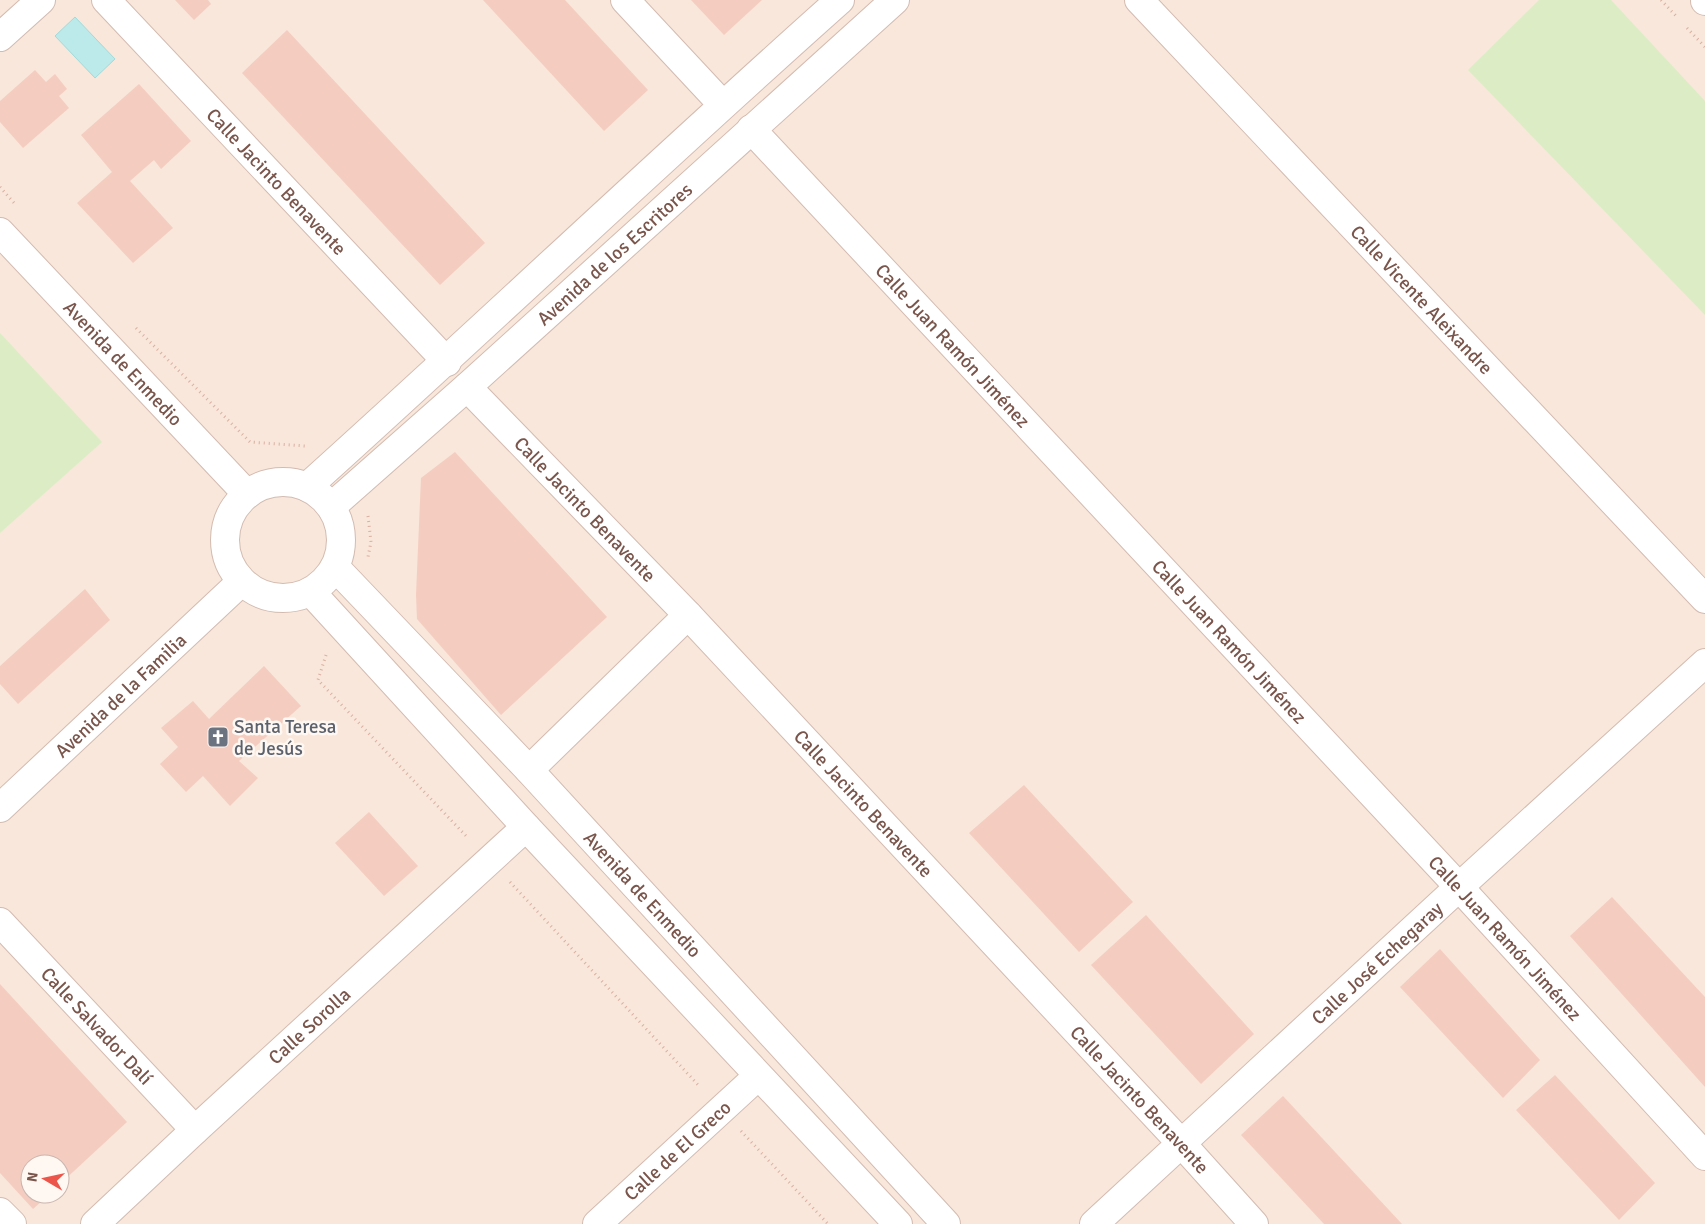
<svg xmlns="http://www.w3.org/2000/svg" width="1705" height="1224" font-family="Signika,sans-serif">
<rect width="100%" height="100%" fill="#fdf3ea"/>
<!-- residential -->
<path fill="#f8e7da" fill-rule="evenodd" d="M0,0H1705V1224H0ZM30,1164H60V1194H30Z"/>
<!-- green -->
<path fill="#dcedc6" d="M1539,0H1611L1705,101V315L1468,70Z
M0,333L102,442L0,533Z"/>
<!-- water -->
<path fill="#bce9e9" stroke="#a2dbdb" d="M75,17L115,59L95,78L55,36Z"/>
<!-- building -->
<path fill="#f4cdc0" d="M175,0H208L211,4L194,20Z
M483,0H565L648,90L604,131Z
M691,0H762L724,35Z
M287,30L485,243L440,285L242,73Z
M35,70L46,82L55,74L67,89L59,96L69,108L23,148L0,122V101Z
M139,84L191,141L161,169L154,160L130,181L173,228L133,263L77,203L112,172L81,135Z
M455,452L607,617L501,715L417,619L416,595L421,478Z
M85,589L110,620L18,704L0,684V666Z
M264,666L301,706L239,761L258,778L230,806L203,776L186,792L160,764L178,747L161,728L193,701L209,719Z
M1024,785L1133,902L1079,952L969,833Z
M369,812L418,866L384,896L335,843Z
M1612,897L1705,997V1087L1570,936Z
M1146,915L1254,1034L1201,1084L1091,965Z
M1440,949L1540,1060L1503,1098L1400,987Z
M0,984L127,1122L60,1184V1164H30V1194H50L33,1209L0,1173Z
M1555,1075L1655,1183L1619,1220L1516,1110Z
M1283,1096L1402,1224H1324L1241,1135Z"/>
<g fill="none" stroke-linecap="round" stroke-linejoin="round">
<!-- minor casing -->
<g stroke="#d3bbb1" stroke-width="30">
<g id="minor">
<path id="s1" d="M106,0L447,362"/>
<path d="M625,0L722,104"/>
<path id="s2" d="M1139,0L1705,599"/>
<path d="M1705,0V1"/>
<path d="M0,37L41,0"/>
<path id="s3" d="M751,129L1459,887L1705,1156"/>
<path id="s4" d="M0,232L247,494"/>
<path id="s5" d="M467,387L688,615L1181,1143L1254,1224"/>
<circle cx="283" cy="540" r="58"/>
<path d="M307,487C486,326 660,160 840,0"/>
<path id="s6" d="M331,507L467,387L895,0"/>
<path id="s7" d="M335,567L529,770L946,1224"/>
<path d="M311,592L526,827L898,1224"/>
<path d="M529,770L688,615"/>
<path id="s8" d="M0,808L241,582"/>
<path id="s9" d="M0,922L195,1130"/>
<path d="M0,1212L12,1224"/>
<path id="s10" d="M95,1224L195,1130L526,827"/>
<path id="s11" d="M597,1224L758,1076"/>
<path id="s12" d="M1094,1224L1459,887L1705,663"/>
</g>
</g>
<!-- path -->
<path stroke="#daafa2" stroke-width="3" stroke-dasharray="1 4" stroke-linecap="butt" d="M1661,0L1678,18
M1687,28L1705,47
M0,187L15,204
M136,328L250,442L305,446
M368,516L371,542L368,557
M326,655L318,680L468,838
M510,882L700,1087
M741,1131L828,1224"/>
<!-- minor -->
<use href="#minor" stroke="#fff" stroke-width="28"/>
</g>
<!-- icons -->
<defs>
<g id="church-square" transform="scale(1.125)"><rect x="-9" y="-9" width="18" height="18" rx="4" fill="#6b7280" stroke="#fff7f1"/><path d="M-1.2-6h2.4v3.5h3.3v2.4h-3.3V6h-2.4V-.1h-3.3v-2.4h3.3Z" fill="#fff"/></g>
</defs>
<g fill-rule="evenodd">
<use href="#church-square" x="218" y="737"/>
</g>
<g text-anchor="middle" stroke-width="5" stroke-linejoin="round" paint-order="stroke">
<!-- street labels -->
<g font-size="19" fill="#7a554b" stroke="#fff7f1">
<text dy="7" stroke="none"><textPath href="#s1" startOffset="249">Calle Jacinto Benavente</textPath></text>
<text dy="7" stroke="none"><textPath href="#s6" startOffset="380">Avenida de los Escritores</textPath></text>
<text dy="7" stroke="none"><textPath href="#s2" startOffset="412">Calle Vicente Aleixandre</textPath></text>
<text dy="7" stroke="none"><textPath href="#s3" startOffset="296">Calle Juan Ramón Jiménez</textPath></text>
<text dy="7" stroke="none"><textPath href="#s4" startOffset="180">Avenida de Enmedio</textPath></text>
<text dy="7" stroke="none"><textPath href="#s5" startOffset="170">Calle Jacinto Benavente</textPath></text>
<text dy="7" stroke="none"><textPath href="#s3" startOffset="701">Calle Juan Ramón Jiménez</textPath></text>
<text dy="7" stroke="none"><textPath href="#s8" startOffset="165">Avenida de la Familia</textPath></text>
<text dy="7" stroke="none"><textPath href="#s5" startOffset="575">Calle Jacinto Benavente</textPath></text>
<text dy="7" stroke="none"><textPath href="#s7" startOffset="449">Avenida de Enmedio</textPath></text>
<text dy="7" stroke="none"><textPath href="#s3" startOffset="1106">Calle Juan Ramón Jiménez</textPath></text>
<text dy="7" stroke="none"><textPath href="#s12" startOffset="385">Calle José Echegaray</textPath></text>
<text dy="7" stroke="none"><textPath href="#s10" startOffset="292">Calle Sorolla</textPath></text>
<text dy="7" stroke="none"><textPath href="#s9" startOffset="142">Calle Salvador Dalí</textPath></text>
<text dy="7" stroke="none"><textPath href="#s5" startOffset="980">Calle Jacinto Benavente</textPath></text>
<text dy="7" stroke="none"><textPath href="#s11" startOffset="109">Calle de El Greco</textPath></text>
</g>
<!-- worship labels -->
<g font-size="19" fill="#5b616d" stroke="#fff7f1" text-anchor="start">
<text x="234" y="733">Santa Teresa<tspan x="234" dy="22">de Jesús</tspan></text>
</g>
</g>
<!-- north arrow -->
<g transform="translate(45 1179) rotate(279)"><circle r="24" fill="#fff7f1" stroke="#cab6af"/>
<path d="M0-4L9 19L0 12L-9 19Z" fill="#ec564a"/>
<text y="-8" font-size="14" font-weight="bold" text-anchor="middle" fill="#7a554b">N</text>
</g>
</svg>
